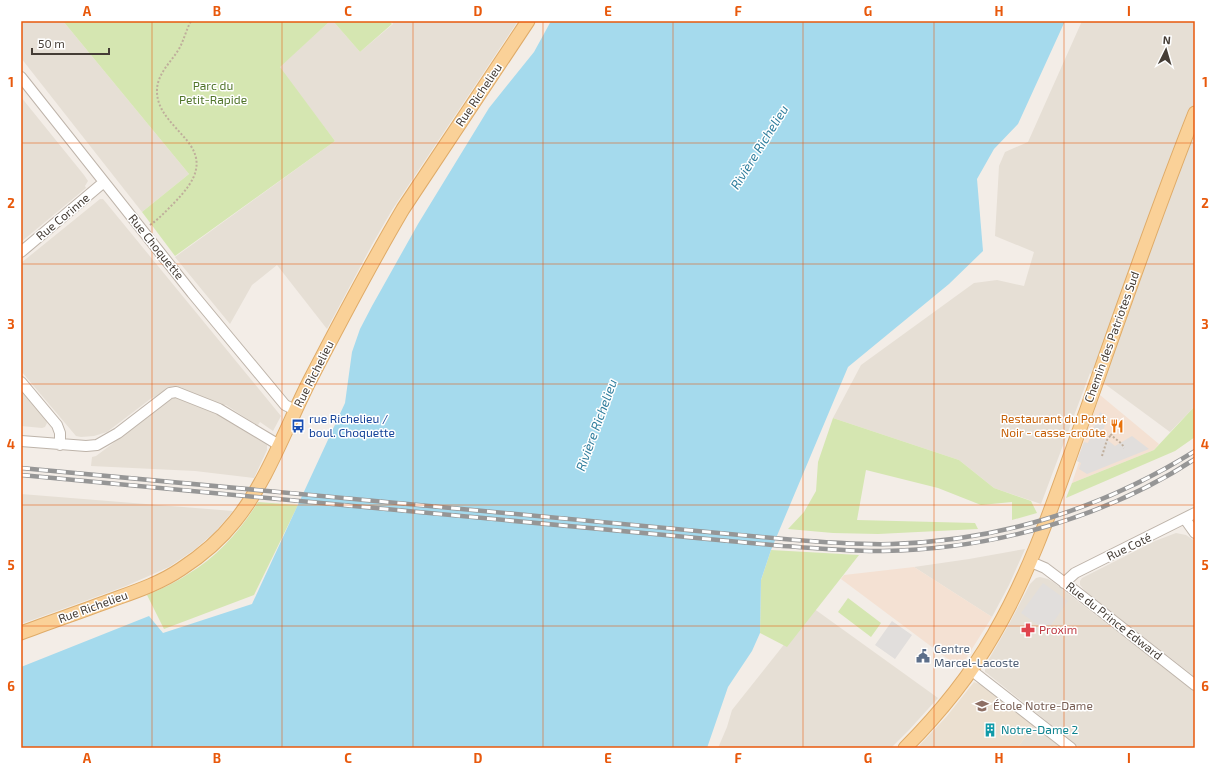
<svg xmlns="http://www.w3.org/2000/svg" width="1216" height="769" font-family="'Exo 2',sans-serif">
<rect width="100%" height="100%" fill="#f3ede7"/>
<!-- residential -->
<path fill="#e6dfd5" d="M21,21H63L189,174L142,212L21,58Z
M330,21H333L360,52L393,24L391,21H518L392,210L373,243L327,329L277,265L252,285L230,324L175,257L335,141L279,67Z
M1082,21H1195V406L1170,432L1090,373L1041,504L994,488L959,460L833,418L861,365L974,283L997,280L1024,286L1034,252L995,236L999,166L1005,152L1028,142Z
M21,97L84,175L88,181L85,186L86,188L21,242Z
M100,199H103L281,416L273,431L260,422L258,425L255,424L226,405H224L223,407L176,386L170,387L154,398L153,397L107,432L94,436L81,437L76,436L21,371V263Z
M21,389L45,418L47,423L45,427L42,428L21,426Z
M177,397L225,418L267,445V450L254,478L195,471L91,466L92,457L96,456L172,399Z
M21,494L233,511L215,532L194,550L169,567L126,586L21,624Z
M1176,533L1186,535L1195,541V677L1086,592L1080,585V581L1082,578L1155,541Z
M1025,549L1009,585L992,617L914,567L969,559Z
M1040,577L1048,579L1053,582L1195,692V748H1080L988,674L985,672V666L1008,626L1030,584L1036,578Z
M813,608L938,698L909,730L891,748H718L727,727L732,710Z
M1034,726L1062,748H1017Z"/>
<!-- commercial -->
<path fill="#f4e1d3" d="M1100,395L1159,444L1154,450L1072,483L1079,462L1077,461Z
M914,567L992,617L960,668L841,579L844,575Z"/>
<!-- education -->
<path fill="#ebe0d1" d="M974,682L982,685L1034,726L1017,748H917L947,716Z"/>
<!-- green -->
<path fill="#d5e6b1" d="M63,21H330L280,67L335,141L175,256L142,212L189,174Z
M333,21H389L392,24L360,52Z
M1195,406V437L1175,451L1066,498L1072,483L1154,450Z
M833,418L959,460L994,488L1031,501L1037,513L1012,520V502L981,505L938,488L866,470L857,520L975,523L978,529L878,534L833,533L788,529L804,512L816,491L818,462Z
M258,502L298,505L254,595L164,629L147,595C161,589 175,583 188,574C217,557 241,530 258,502Z
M771,550L859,555L787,647L760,633L761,580Z
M848,598L881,623L871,637L838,612Z"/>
<!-- parking -->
<path fill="#e1dedc" d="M1100,412L1108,418L1101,435L1115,446L1132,436L1149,449L1087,474L1079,469L1081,463L1077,461L1084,442L1088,443Z
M1043,583L1068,601L1047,631L1021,613Z
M892,621L912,635L895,659L875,645Z"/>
<!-- water -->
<path fill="#a5daed" d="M551,21H1065L1018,124L994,149L977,179L983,251L949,284L848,367L771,550L761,580L760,633L752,651L728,687L707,748H21V667L149,616L163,633L252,604L345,403L352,352L360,329L372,306L418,224L489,108L534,52Z"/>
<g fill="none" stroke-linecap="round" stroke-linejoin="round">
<!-- minor casing -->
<g stroke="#beb4aa" stroke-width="12">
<path id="minor" d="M21,77L192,293L285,405L295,410
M21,252L104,182
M21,382L57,425L60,433V445
M21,441L86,446L97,445L118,433L170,393L176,392L219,409L279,445
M1185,519L1195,533
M1031,562L1045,568L1078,593L1195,685
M1064,583L1075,573L1195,513
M971,670L1071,748"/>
</g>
<!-- major casing -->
<g stroke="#dfab68" stroke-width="15">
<path id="major" d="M21,633C50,622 80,612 109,601C134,592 159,584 181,569C201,556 220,540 235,521C267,482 287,425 310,380C340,322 370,265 403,209L528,21
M905,748C939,714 970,676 994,634C1035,564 1059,485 1087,409C1122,310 1156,211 1195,113"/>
</g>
<!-- path -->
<path stroke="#bfae9b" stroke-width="2" stroke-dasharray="2 2" stroke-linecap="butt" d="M150,225C160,218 167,210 175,202C196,180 207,161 183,136C171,122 156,109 157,89C158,73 171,62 179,49C184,40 186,30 191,21
M1112,434L1111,435L1122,444L1124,448
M1102,456L1107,440L1111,435"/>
<!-- minor -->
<use href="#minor" stroke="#fff" stroke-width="10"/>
<!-- major -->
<use href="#major" stroke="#fad198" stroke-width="13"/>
<!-- rail casing -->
<g stroke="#969696" stroke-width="4.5">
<path id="rail" d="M21,468L784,539C820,542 856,545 892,544C1000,541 1104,508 1195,451
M21,475L783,546C817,548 850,552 883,551C992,549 1103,519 1195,459"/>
</g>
<!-- rail -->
<use href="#rail" stroke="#fff" stroke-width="3" stroke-dasharray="9" stroke-linecap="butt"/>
</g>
<!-- grid -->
<path fill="none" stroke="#e8590c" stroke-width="1" stroke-opacity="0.55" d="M152,21V748M282,21V748M413,21V748M543,21V748M673,21V748M803,21V748M934,21V748M1064,21V748M21,143H1195M21,264H1195M21,384H1195M21,505H1195M21,626H1195"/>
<!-- icons -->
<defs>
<g id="bus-bare" transform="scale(1.08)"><path d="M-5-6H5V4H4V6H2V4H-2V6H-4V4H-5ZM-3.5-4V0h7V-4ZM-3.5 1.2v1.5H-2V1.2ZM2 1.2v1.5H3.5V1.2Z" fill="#1a4fb4" stroke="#fff" stroke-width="2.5" paint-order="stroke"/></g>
<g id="restaurant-bare" transform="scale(1.08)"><path d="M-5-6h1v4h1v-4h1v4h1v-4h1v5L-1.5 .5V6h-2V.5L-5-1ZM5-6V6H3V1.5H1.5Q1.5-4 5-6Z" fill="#e8710a" stroke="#fff" stroke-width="2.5" paint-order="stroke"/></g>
<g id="pharmacy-bare" transform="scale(1.08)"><path d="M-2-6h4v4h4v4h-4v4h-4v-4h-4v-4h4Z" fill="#e0444e" stroke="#fff" stroke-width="2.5" paint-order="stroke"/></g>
<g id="civic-bare" transform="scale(1.08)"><path d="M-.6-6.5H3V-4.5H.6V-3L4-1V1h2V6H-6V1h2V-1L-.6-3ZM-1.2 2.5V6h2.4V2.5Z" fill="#5c6f8a" stroke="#fff" stroke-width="2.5" paint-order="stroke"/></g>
<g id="school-bare" transform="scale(1.08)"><path d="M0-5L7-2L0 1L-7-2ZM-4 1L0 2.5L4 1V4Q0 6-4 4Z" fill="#8d6e63" stroke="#fff" stroke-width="2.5" paint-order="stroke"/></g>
<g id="building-bare" transform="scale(1.08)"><path d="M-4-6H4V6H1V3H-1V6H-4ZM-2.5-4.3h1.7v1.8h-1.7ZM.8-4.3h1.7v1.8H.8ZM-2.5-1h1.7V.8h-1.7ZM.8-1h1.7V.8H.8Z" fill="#0f9aa8" stroke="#fff" stroke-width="2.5" paint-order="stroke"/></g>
</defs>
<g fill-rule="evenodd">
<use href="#bus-bare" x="298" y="426"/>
<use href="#restaurant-bare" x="1117" y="426"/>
<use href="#pharmacy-bare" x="1028" y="630"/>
<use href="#civic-bare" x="923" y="656"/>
<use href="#school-bare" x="982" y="706"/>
<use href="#building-bare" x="990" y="730"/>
</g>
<g text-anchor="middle" stroke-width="3" stroke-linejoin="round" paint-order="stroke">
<!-- park labels -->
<g font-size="12" fill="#51752b" stroke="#fff">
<text x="213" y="90">Parc du<tspan x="213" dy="14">Petit-Rapide</tspan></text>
</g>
<!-- street labels -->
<g font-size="12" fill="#453d36" stroke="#fff">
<text transform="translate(479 95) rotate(-56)" y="4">Rue Richelieu</text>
<text transform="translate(63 217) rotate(-40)" y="4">Rue Corinne</text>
<text transform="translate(156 247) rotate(51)" y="4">Rue Choquette</text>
<text transform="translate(1112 337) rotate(-70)" y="4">Chemin des Patriotes Sud</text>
<text transform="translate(314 374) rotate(-63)" y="4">Rue Richelieu</text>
<text transform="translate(1129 547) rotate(-26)" y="4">Rue Coté</text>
<text transform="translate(93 607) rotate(-20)" y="4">Rue Richelieu</text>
<text transform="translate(1114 621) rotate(38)" y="4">Rue du Prince Edward</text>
</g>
<!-- transit labels -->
<g font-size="12" fill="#164399" stroke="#fff" text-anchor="start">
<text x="309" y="423">rue Richelieu /<tspan x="309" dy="14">boul. Choquette</tspan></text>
</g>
<!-- food labels -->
<g font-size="12" fill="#c56008" stroke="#fff" text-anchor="end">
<text x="1106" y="423">Restaurant du Pont<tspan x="1106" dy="14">Noir - casse-croûte</tspan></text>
</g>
<!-- health labels -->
<g font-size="12" fill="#be3a42" stroke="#fff" text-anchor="start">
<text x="1039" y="634">Proxim</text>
</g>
<!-- service labels -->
<g font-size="12" fill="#4e5e75" stroke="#fff" text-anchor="start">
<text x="934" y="653">Centre<tspan x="934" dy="14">Marcel-Lacoste</tspan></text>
</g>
<!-- education labels -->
<g font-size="12" fill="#785e54" stroke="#fff" text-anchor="start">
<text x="993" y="710">École Notre-Dame</text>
</g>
<!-- culture labels -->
<g font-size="12" fill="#0d838f" stroke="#fff" text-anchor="start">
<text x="1001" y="734">Notre-Dame 2</text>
</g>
<!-- water labels -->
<g font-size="13" font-style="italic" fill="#307e9d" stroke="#fff">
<text transform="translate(759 147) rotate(-58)" y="5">Rivière Richelieu</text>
<text transform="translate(596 425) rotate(-70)" y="5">Rivière Richelieu</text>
</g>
</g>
<!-- border -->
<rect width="1216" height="769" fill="none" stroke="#ffffff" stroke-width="44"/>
<!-- north arrow -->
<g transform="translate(1166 50) rotate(5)" stroke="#ffffff" stroke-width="3" paint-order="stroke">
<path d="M0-3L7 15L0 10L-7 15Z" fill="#453d36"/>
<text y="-6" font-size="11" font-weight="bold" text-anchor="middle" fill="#453d36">N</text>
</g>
<!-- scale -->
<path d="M32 48v6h77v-6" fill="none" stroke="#453d36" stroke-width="2"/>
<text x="38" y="48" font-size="12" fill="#453d36" stroke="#ffffff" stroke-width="3" paint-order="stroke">50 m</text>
<rect x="22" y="22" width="1172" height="725" fill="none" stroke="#e8590c" stroke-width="1.5"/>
<g font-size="13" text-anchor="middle" font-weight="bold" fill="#e8590c">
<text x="87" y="16">A</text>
<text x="217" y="16">B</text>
<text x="348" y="16">C</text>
<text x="478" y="16">D</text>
<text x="608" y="16">E</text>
<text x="738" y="16">F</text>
<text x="868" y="16">G</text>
<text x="999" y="16">H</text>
<text x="1129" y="16">I</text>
<text x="11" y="87">1</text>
<text x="1205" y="87">1</text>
<text x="11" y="208">2</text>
<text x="1205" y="208">2</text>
<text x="11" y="329">3</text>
<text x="1205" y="329">3</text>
<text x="11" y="449">4</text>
<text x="1205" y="449">4</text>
<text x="11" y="570">5</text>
<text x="1205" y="570">5</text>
<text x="11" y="691">6</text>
<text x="1205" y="691">6</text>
<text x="87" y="763">A</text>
<text x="217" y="763">B</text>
<text x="348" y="763">C</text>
<text x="478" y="763">D</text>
<text x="608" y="763">E</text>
<text x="738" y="763">F</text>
<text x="868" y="763">G</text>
<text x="999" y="763">H</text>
<text x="1129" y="763">I</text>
</g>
</svg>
